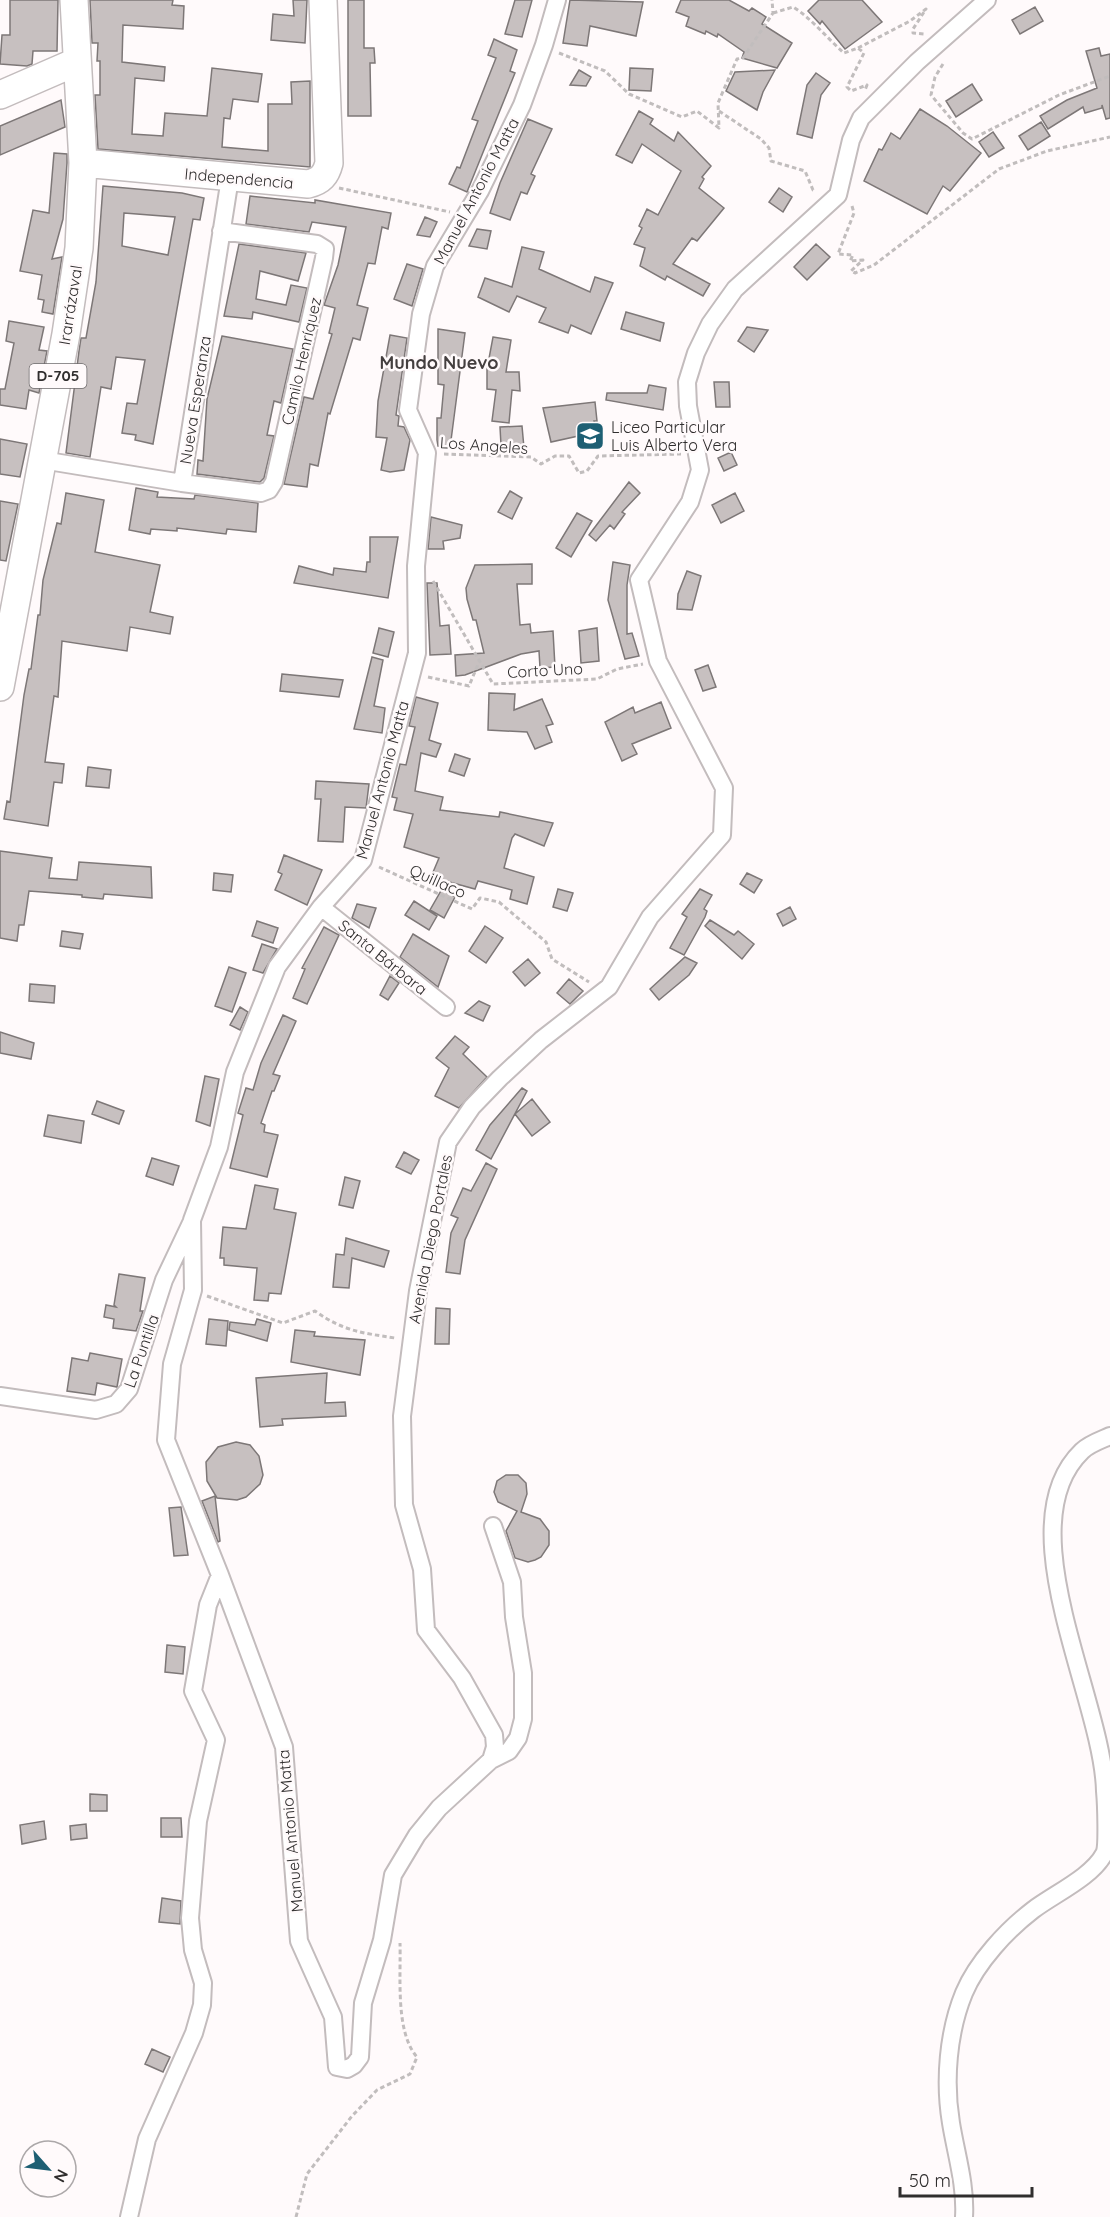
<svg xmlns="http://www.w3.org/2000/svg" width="1110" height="2217" font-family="Quicksand,sans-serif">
<rect width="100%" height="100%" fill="#fffafb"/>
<!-- building -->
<path fill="#c7c0c0" stroke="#7d7777" stroke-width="1.5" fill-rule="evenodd" d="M10,0H58L57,51H33L32,64L27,66L0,64L2,35H10Z
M90,0H173L172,5L184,6L183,29L123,25L122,62L165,67L164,81L135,78L132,134L163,136L165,113L207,116L212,68L262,74L258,102L233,99L230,119L224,118L222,147L268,151V104H292L291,82L310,81V167L98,149L95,95H100V61H97L98,43H92Z
M293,0H307L305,43L271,40L273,14L294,16Z
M348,0H364V48H374L375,63H370L371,116H348Z
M515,0H532L522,37L505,34Z
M570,0L643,2L636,36L590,26L587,46L563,43Z
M681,0H729L749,11L752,8L766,17L762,24L792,43L777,68L742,58L744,52L718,34L717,37L706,31L705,34L686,26L689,17L676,12Z
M819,0H862L882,22L845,49L822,21L820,24L808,11Z
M1035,7L1043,21L1020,34L1012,20Z
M494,39L517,50L510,71L515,73L467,192L449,184L457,167L460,168L478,121L472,119L496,58L488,55Z
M1099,48L1101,56L1110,54V118L1106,119L1102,105V108L1085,113L1083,107L1048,129L1040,116L1067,100L1097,88L1086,51Z
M630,68L653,69L651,91L629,90Z
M579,70L591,77L586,86L570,85Z
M775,70L763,92L757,110L726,91L735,72Z
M816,73L830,83L821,95L812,138L797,134L807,85Z
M972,84L982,100L956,117L946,101Z
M61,100L65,127L0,155V126Z
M920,109L947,126L981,153L950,191L943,186L927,214L864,181L879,149L882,150L891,133L900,139Z
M639,111L653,119L650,124L674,141L678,132L711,166L702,177L704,179L699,188L724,208L697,241L692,238L673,264L710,284L703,296L667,276L665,280L640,266L645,248L634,244L642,228L639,226L647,209L658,215L681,171L642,144L632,163L616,155Z
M528,119L552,129L531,174L535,176L527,194L521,192L510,220L490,213L500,183Z
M1041,122L1050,136L1028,150L1019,136Z
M993,132L1004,148L989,157L979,142Z
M54,153L67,154V163L63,219L52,259L62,257L53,314L42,312L44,300L38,299L42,275L20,271L33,210L49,213Z
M103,186L182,193L204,198L200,220L193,219L153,444L135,440L136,435L122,433L127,403L137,404L145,360L116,357L111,389L101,387L90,457L66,453L79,351L81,338H86L96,282ZM124,213L175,217L168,255L122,246Z
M779,188L792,197L783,212L769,202Z
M250,196L315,203V200L391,213L388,229L382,227L375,264L368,263L357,305L368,308L360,340L353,338L330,414L328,413L318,466L310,464L307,487L284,484L304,397L313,399L332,334L329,333L335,308L324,305L338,265L346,227L312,222L309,232L246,224Z
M425,217L437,222L430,237L417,235Z
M477,229L491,231L487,249L469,246Z
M239,244L306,253L298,281L260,271L256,299L286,305L291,285L307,288L299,322L253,312L252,319L224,316Z
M816,244L830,257L807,280L794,267Z
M522,247L544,252L539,269L590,292L595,277L613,283L591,334L571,325L568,333L539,322L546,308L517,296L509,312L478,297L485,278L512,287Z
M407,264L423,269L412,306L394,299Z
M626,312L664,323L660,341L621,329Z
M9,321L44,327L39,350L47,351L39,393L29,390L26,409L0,405V389H5L14,343L6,341Z
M747,327L768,330L754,352L738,341Z
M438,329L465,333L450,448L438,446L437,440V418H441L444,385L438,384Z
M390,335L407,338L396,415L399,416L398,426L404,427L410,440L404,470L390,472L381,470L387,438L376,437L378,401Z
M222,336L293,349L281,403L274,401L267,435L274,436L264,478L260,482L197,474L198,460L203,461L207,399Z
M493,337L511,340L506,372H519L520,391L512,390L509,423L492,421L496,390L487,389V369Z
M714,382H729L730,407H716Z
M649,385L666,388L663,410L606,400L607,393H647Z
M595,402L597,421H594L599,446L585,449L583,435L551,442L543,408Z
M522,426L524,448L508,449V444L501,445L500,427Z
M0,439L27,444L20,477L0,474Z
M731,452L737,465L724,471L718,458Z
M629,482L640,493L622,512L625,514L614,529L610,525L596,541L589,535Z
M136,488L158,492L157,497L194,499L195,495L258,503L256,532L227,529L226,534L177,528V531L151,529L150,534L129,530Z
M510,491L522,498L512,519L498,512Z
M66,493L104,500L95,552L160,565L150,612L173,617L170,634L130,627L127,651L62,641L58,697L54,696L45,762L64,764L62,783L54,782L48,826L4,819L7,801L10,802L24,695L29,669H31L38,615H40L43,580L57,523L61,524Z
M735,493L744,511L721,523L712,505Z
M0,501L18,504L6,561L0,560Z
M577,513L592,521L571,557L556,548Z
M431,517L462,525L460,538L443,541L444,549H428Z
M370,537H398L388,598L294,583L299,566L333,575L334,568L366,572L367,562H370Z
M613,562L630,565L627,585V634L632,633L639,656L625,659L608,600Z
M532,564V584H517L520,625L530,624L531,633L553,631L555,667L540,668L539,651L521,654L465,675L456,676L455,655L484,653L476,620H473L467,599L466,588L475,565Z
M687,571L701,576L692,610L677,609L678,594Z
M427,583H437L440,626L449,625L451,654L430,655Z
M379,628L394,632L388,657L373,653Z
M597,628L599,661L581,663L579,631Z
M372,657L383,660L374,706L385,708L382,733L354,729Z
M708,665L716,687L703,691L695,670Z
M282,674L343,680L339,697L280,691Z
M489,693L515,694L514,710L542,699L553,724L546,726L552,742L535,749L527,732L488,730Z
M416,697L438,703L429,740L441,744L436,757L421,753L415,791L443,797L440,810L499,817L500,812L553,823L544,846L515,834L512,838L504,868L534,877L527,904L510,899L512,890L478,881L475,889L431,877L439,858L404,847L413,814L394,810L397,798L392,797L400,764L406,765L415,727L409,726Z
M661,702L671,728L632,744L637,754L622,761L605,722L633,707L635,713Z
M455,754L470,759L464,776L449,771Z
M88,767L111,770L109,788L86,786Z
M316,781L369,784L366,808L345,807L343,842L318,841L321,799H315Z
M0,851L52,858L49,878L77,880L79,862L151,867L152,898L104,894L103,899L82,897V895L29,891L24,925H19L17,941L0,938Z
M284,855L322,870L307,905L275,890L282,874L278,872Z
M214,873L233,875L231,892L213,890Z
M747,873L762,880L754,893L740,884Z
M442,889L455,897L444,918L430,910Z
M558,889L573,893L567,911L553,907Z
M700,889L712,895L704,909L707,911L705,917L684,955L670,948L687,917L682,914Z
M414,901L437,916L429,930L405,915Z
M357,904L376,908L369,928L352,918Z
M790,907L796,919L783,926L777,914Z
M710,920L734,935L738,931L754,944L742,959L705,926Z
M257,921L278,928L273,943L252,936Z
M485,926L503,938L486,963L469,951Z
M324,927L339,935L307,1004L293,998L305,969L302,968Z
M62,931L83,934L80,949L60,946Z
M413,934L449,956L438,987L400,957Z
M262,944L277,949L263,973L253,970Z
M685,957L697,963L689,975L659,1000L650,989Z
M528,959L540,973L525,986L513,972Z
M229,967L246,973L232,1012L215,1006Z
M390,976L399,983L388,1000L380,995Z
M569,979L583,991L570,1004L557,993Z
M30,984L55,986L54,1003L29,1001Z
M479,1001L490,1006L483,1021L465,1013Z
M240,1007L248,1012L240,1030L230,1025Z
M283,1015L296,1021L273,1074L280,1076L274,1091H272L261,1123L265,1125L264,1132L278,1135L267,1177L230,1168L243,1115L238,1113L246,1088L253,1090L261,1063Z
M0,1032L34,1043L31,1059L0,1053Z
M455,1036L469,1047L463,1054L487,1077L459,1108L435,1096L449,1068L436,1058Z
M205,1076L219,1079L210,1126L196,1121Z
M522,1088L527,1091L491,1159L476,1150L490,1125Z
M532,1099L550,1122L532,1136L515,1114Z
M97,1101L124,1111L119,1124L92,1114Z
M48,1115L84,1121L81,1143L44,1136Z
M404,1152L419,1160L411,1174L396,1167Z
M152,1158L179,1166L173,1185L146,1176Z
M486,1163L497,1169L465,1240L460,1274L446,1272L451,1233L458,1218L451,1215L463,1188L471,1191Z
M345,1177L360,1181L353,1208L339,1205Z
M255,1185L278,1189L274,1209L296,1213L281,1294L269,1293L268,1301L254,1300L257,1268L224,1265V1258H220L223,1227L246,1229Z
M346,1238L389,1251L384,1267L352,1258L349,1288L333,1287L336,1254L344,1255Z
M119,1274L145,1278L140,1311H143L136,1331L113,1328L114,1319L104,1317L106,1305L116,1307L114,1305Z
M436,1308L450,1309L449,1344H435Z
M209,1319L228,1321L226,1346L206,1344Z
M257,1319L271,1323L267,1341L229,1330L230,1322L255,1325Z
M295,1330L315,1332L314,1336L365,1340L360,1375L291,1362Z
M90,1353L122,1359L117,1387L97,1383L95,1395L67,1391L72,1358L88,1361Z
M327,1373L325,1403L345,1402L346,1416L282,1419L283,1425L260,1427L256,1378Z
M236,1442L250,1445L259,1456L263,1475L260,1484L246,1497L237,1500L217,1498L207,1481L206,1462L218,1447Z
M506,1475H518L526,1483L527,1494L521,1512L540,1519L549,1531V1545L541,1557L535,1560L528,1562L515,1558L506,1531L517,1511L498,1502L494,1492L497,1481Z
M215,1496L220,1541L218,1542L202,1501Z
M181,1507L188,1555L174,1556L169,1508Z
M167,1645L185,1647L183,1674L165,1672Z
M90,1794L107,1795V1811H90Z
M161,1818H181L182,1837H161Z
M44,1821L46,1839L22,1844L20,1825Z
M86,1824L87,1838L71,1840L70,1826Z
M162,1898L181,1901L180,1924L159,1922Z
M152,2049L170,2057L163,2072L145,2064Z"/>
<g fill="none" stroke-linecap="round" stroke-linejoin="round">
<!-- street casing -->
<g stroke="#c3bcbd" stroke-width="20">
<path id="street" d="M557,0L544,45L522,105L480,191L435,266L421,314L408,410L427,453L416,566L417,653L363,860L321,907L277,967L235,1072L219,1147L192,1220L193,1290L172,1364L166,1440L220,1575L284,1747L299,1941L333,2017L337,2067L347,2069L354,2065L360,2057L363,2003L382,1940L393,1875L417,1835L439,1808L491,1760L495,1747L494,1735L462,1678L426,1630L422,1569L404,1505L402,1416L418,1291L448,1142L472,1107L500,1078L541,1040L609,987L650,917L722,835L724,788L658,661L639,580L690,502L700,470L688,406L687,382L696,353L710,324L735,289L838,195L851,140L861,118L917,62L987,0
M42,460L182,483L230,178
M182,483L261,493L269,490L274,482L324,258L325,249L317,244L221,231
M321,907L446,1007
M0,1396L96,1410L116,1404L129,1389L164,1280L192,1221
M491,1760L509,1751L518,1738L523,1719V1673L514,1617L512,1582L493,1526
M129,2217L147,2139L194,2033L202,2005L203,1983L193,1950L190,1918L198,1821L216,1740L193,1691L208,1605L220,1575
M964,2217C966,2185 956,2154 951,2123C944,2081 948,2032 964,1993C977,1962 1007,1930 1033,1910C1054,1894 1092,1877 1104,1854C1108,1847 1106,1802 1105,1791C1103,1699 1005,1525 1082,1451C1089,1444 1101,1440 1110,1436"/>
</g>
<!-- primary casing -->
<g stroke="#c3bcbd" stroke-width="30">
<path id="primary" d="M0,95L76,62
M83,163L308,184C321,181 326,175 329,163L323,0
M0,687L66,334L79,248L83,163L74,0"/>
</g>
<!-- path -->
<path stroke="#c1bdbd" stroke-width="3" stroke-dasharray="4.5 3" stroke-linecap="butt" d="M773,13L793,7C810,17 828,39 844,53L858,48L864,53L847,87L851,91L867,85L865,90
M858,48L910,21L926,9L913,29V33L924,34
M559,53L605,71L629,94L682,117L697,111L719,128L718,103L737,59L743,58L773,13L772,0
M943,64L935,77L931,95L963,133L972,139L1059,95L1110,76
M719,111L761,139L769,148L771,161L805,171L813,190L816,191
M339,188L450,212
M852,206L854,213L838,254L853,255L850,261L863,260L851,271L855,273L874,265L999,169L1047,151L1110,137
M444,454L531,457L541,464L555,456H569L579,473L587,471L598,456L681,454
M433,581L493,684L597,679L617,669L643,664
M428,677L469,686L479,662
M379,867L472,909L480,898L499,902L546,942L552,959L589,982
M207,1296L283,1323L315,1311C343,1331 362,1333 395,1338
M296,2217L307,2174L352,2116L377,2090L410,2074L417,2057C395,2032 401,1976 400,1943"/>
<!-- street -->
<use href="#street" stroke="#fff" stroke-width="16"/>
<!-- primary -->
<use href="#primary" stroke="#fff" stroke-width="27"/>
</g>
<!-- icons -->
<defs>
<g id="school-square" transform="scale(1.5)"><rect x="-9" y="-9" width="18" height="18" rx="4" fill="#1d5f73" stroke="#fffafb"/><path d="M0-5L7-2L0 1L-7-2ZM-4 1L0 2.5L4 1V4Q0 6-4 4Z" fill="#fff"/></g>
</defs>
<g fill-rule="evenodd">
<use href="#school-square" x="590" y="436"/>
</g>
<g text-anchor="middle" stroke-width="5" stroke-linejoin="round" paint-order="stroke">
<!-- shield labels -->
<rect fill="#fffafb" stroke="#6e6b6c" stroke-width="1.5" x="29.5" y="364" width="57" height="24" rx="4.5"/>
<g font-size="15" font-weight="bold" fill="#302e2e">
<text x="58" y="381">D-705</text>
</g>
<!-- street labels -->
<g font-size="16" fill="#302e2e" stroke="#fffafb">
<text transform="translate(239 178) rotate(5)" y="6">Independencia</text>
<text transform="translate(476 191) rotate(-62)" y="6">Manuel Antonio Matta</text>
<text transform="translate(70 305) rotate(-81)" y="6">Irarrázaval</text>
<text transform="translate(301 361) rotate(-77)" y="6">Camilo Henríquez</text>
<text transform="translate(195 400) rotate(-81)" y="6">Nueva Esperanza</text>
<text transform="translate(484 445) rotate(4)" y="6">Los Angeles</text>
<text transform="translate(545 670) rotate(-3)" y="6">Corto Uno</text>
<text transform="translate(382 780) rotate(-75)" y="6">Manuel Antonio Matta</text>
<text transform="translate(438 881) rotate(24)" y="6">Quillaco</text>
<text transform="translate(383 957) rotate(39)" y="6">Santa Bárbara</text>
<text transform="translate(430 1239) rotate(-79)" y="6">Avenida Diego Portales</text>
<text transform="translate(141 1351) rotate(-71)" y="6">La Puntilla</text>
<text transform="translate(290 1831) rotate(-95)" y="6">Manuel Antonio Matta</text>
</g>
<!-- poi labels -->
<g font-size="16" fill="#302e2e" stroke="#fffafb" text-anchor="start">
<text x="611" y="433">Liceo Particular<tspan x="611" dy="18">Luis Alberto Vera</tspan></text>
</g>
<!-- neighbourhood labels -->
<g font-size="18" font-weight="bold" fill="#443f3f" stroke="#fffafb">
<text x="439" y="369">Mundo Nuevo</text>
</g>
</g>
<!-- north arrow -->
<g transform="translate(48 2169) rotate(118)"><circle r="28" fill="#fffafb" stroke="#aca8a9" stroke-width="1.5"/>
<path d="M0-4.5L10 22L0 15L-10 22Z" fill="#1d5f73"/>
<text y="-9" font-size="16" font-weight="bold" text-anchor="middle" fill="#302e2e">N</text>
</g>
<!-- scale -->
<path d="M900 2187v9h132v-9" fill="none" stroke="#302e2e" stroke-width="3"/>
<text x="909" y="2187" font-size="18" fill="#302e2e" stroke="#fffafb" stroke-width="4.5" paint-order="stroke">50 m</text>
</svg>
